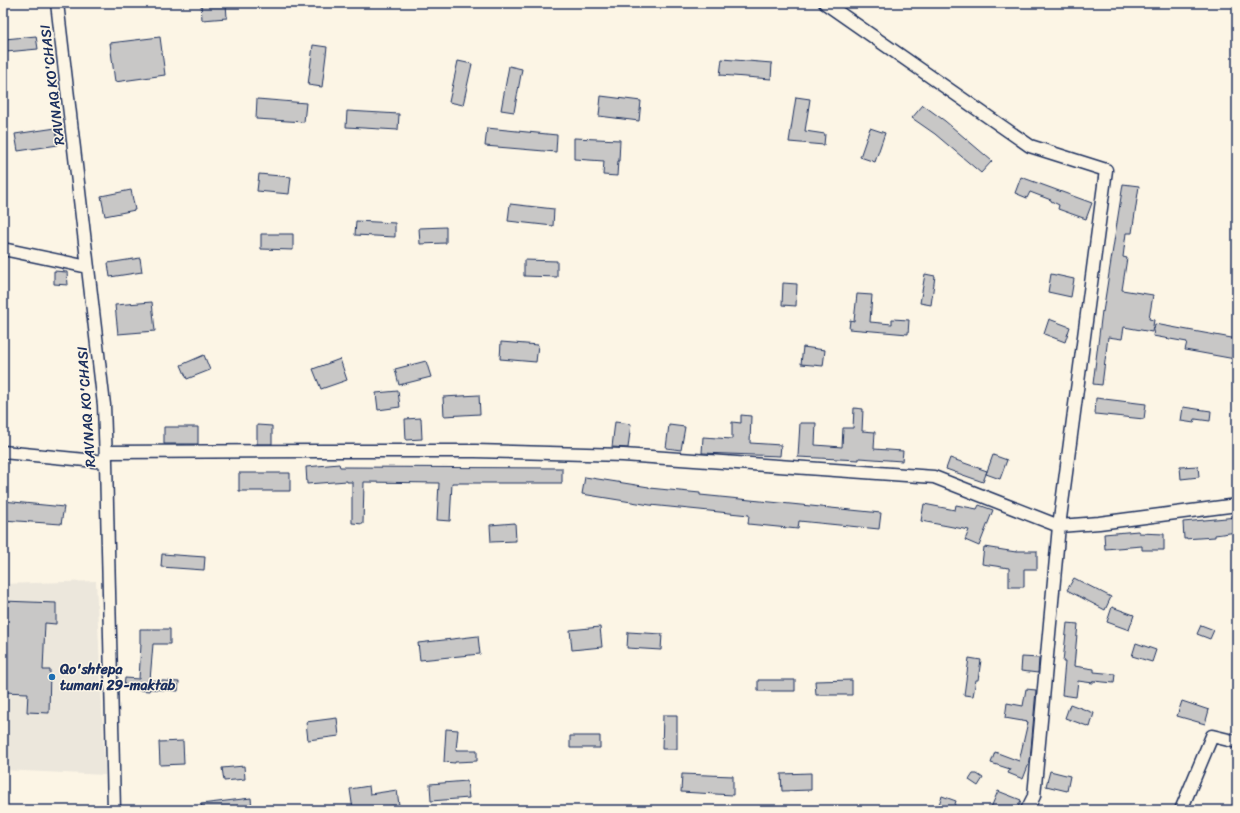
<svg xmlns="http://www.w3.org/2000/svg" width="1240" height="813" font-family="Sriracha,sans-serif">
<rect width="100%" height="100%" fill="#fcf5e5"/>
<filter id="ink" filterUnits="userSpaceOnUse"><feTurbulence type="fractalNoise" baseFrequency=".025" numOctaves="2"/><feDisplacementMap in="SourceGraphic" scale="8" xChannelSelector="R" yChannelSelector="G"/><feConvolveMatrix kernelMatrix="1 2 1 2 8 2 1 2 1" color-interpolation-filters="sRGB"/></filter>
<g filter="url(#ink)">
<!-- built -->
<path fill="#ece7dc" d="M96,581L105,775L3,770V584Z"/>
<!-- building -->
<path fill="#c8c7c6" stroke="#1b2f5e" d="M201,3H226L227,18L202,20Z
M36,36L38,49L6,52L5,39Z
M160,37L165,75L115,82L110,43Z
M313,45L327,47L322,87L308,85Z
M722,59L772,63L771,79L720,75Z
M458,61L472,64L463,105L449,102Z
M509,66L522,69L514,112L501,110Z
M601,96L641,101L639,121L599,116Z
M796,97L810,99L805,131L825,134L824,145L789,142Z
M257,99L306,103L304,122L256,119Z
M923,105L945,121L992,161L981,173L935,134L912,118Z
M347,111L399,114L398,130L346,127Z
M56,128L58,145L18,151L15,134Z
M487,128L557,135L556,152L485,146Z
M870,128L885,133L875,162L860,157Z
M574,138L620,140L619,161H618L617,176L603,175L604,161L574,159Z
M259,174L291,177L289,194L257,191Z
M1021,177L1092,203L1086,219L1058,209L1059,205L1051,201V200L1030,192L1027,198L1015,193Z
M1123,184L1139,186L1132,233H1126L1123,257L1127,258L1122,290L1153,295L1149,319L1154,320L1152,332L1124,327L1122,339L1108,337L1102,385L1093,384L1102,311L1103,312Z
M131,190L135,210L105,216L101,196Z
M510,204L554,209L553,226L508,221Z
M356,221L395,223V237L355,235Z
M446,227V243L420,244L419,228Z
M261,234H293V250L261,249Z
M140,258L142,272L110,277L108,263Z
M524,260L557,261V277L524,276Z
M54,271L67,272L68,285L54,284Z
M925,274L935,276L931,305L920,303Z
M1051,274L1074,279L1071,297L1048,292Z
M783,283L797,284L796,306L782,305Z
M857,294L872,295L870,322L892,324V319L909,320L908,334L849,329L850,320L854,321Z
M152,302L155,331L118,334L115,305Z
M1049,319L1070,327L1065,342L1044,334Z
M1155,324L1237,339L1235,359L1185,350L1187,342L1153,336Z
M501,342L538,345L536,362L500,359Z
M803,347L825,350L823,366L801,364Z
M204,355L210,370L187,379L181,365Z
M340,359L347,380L321,389L313,369Z
M426,361L431,377L399,385L395,369Z
M398,391L400,407L378,410L376,393Z
M479,395L480,414L444,416L443,397Z
M1096,398L1146,404L1144,419L1095,414Z
M1183,407L1211,411L1210,421L1195,419L1194,423L1181,421Z
M854,408L863,409L862,431L875,432L874,449L903,451L902,461L859,458V460L798,457L800,423H816L815,445L842,447L843,428H853Z
M741,415L751,416L750,443L781,445L780,456L702,453L703,437L732,439V422L741,423Z
M421,418L422,439L406,440L405,419Z
M615,422L631,424L628,448L612,447Z
M257,425L272,426V444H257Z
M669,425L685,427L681,450L666,448Z
M164,427H198V444H164Z
M993,455L1007,460L1000,479L986,474Z
M950,458L987,471L983,482L946,469Z
M339,464L340,467L562,468V483H452L450,521L437,520L439,483L364,482L363,524L352,523V482H347V481L307,484L306,467Z
M1198,466L1199,477L1181,479L1180,467Z
M239,473H290V491H239Z
M585,477L649,487V488L700,493V495L881,513L879,529L799,521L798,529L748,524L749,515L650,505L582,494Z
M3,501L64,507L61,524L3,520Z
M924,504L955,510L956,505L977,509L979,505L993,510L979,546L965,540L969,530L921,521Z
M1237,517V532L1215,535V537L1184,539L1183,522Z
M515,523L516,541L491,542L490,525Z
M1138,531L1139,533L1164,534V550H1142V546L1105,549L1104,534Z
M984,547L1016,552V551H1037V569H1024V587H1009V568L982,564Z
M162,554L205,557L204,570L161,567Z
M1074,578L1111,597L1105,610L1067,590Z
M3,601L56,603V624L45,623L43,670H50L49,713L27,712L28,693L3,692V670H6L7,623H3Z
M1112,607L1134,615L1129,630L1107,622Z
M1067,623L1078,624L1074,666L1094,669V672L1115,674L1114,683L1093,681V683L1078,681L1076,697L1062,695L1065,662H1063Z
M1201,625L1214,630L1210,639L1197,634Z
M600,627L602,647L572,650L570,630Z
M140,629H170V644H153L150,680L179,682L178,691L150,689L149,691L138,690V688L124,687L125,678L139,679L141,644H140Z
M628,632L662,634L661,650L627,648Z
M478,636L480,654L420,660L418,643Z
M1136,643L1156,650L1152,662L1132,656Z
M1022,657L1039,658L1038,673L1021,671Z
M969,658L981,660L978,680H976L973,696L964,695Z
M758,680H795V691H758Z
M852,680V695H816L815,681Z
M1026,689L1036,690L1030,761L1023,779L1008,773L1010,769L991,763L995,752L1019,761L1028,722L1005,718L1007,703L1023,706Z
M1182,701L1209,710L1205,724L1177,716Z
M1070,704L1094,713L1090,727L1065,718Z
M663,715H677V749H662Z
M337,718L339,736L308,740L306,722Z
M446,729L458,730L456,750H477V761L455,762V763L444,762Z
M570,736H600V748H570Z
M183,741L184,764L160,765L159,742Z
M244,766L245,779L224,781L222,768Z
M1050,771L1070,776L1067,791L1046,786Z
M811,773V790L782,791L781,774Z
M682,774L733,776V795L681,792Z
M973,774H977L983,778L978,786L969,780Z
M467,781L469,798L431,801L430,784Z
M369,786L370,794L397,790L399,805L372,809V810H353L350,789Z
M998,791L1021,800L1017,810H990Z
M942,796L956,801L953,810H937Z
M251,798L252,810H202L201,804Z"/>
<g fill="none" stroke-linecap="round" stroke-linejoin="round">
<!-- minor casing -->
<g stroke="#1b2f5e" stroke-width="15">
<path id="minor" d="M57,3L104,405L106,462L114,810
M825,3L1030,146L1106,170L1059,526L1034,796L1027,810
M3,249L88,267
M3,452L106,462
M106,452L323,451H475L623,455L934,477L1059,526L1099,523L1237,505
M1181,810L1212,736L1237,742"/>
</g>
<!-- minor -->
<use href="#minor" stroke="#fcf5e5" stroke-width="12"/>
</g>
</g>
<!-- markers -->
<circle fill="#1f6fb2" stroke="#fcf5e5" stroke-width="1.5" cx="52" cy="677" r="4"/>
<g text-anchor="middle" stroke-width="3" stroke-linejoin="round" paint-order="stroke">
<!-- street labels -->
<g font-size="14" fill="#1b2f5e" stroke="#fcf5e5">
<text transform="translate(52 85) rotate(-97)" y="5">RAVNAQ KO'CHASI</text>
<text transform="translate(86 407) rotate(-94)" y="5">RAVNAQ KO'CHASI</text>
</g>
<!-- poi labels -->
<g font-size="14" font-weight="bold" fill="#1b2f5e" stroke="#fcf5e5" text-anchor="start">
<text x="60" y="674">Qo'shtepa<tspan x="60" dy="16">tumani 29-maktab</tspan></text>
</g>
</g>
<!-- margin -->
<rect width="1240" height="813" fill="none" stroke="#fcf5e5" stroke-width="16"/>
<rect x="8" y="8" width="1224" height="797" fill="none" stroke="#1b2f5e" stroke-width="1.5" filter="url(#ink)"/>
</svg>
